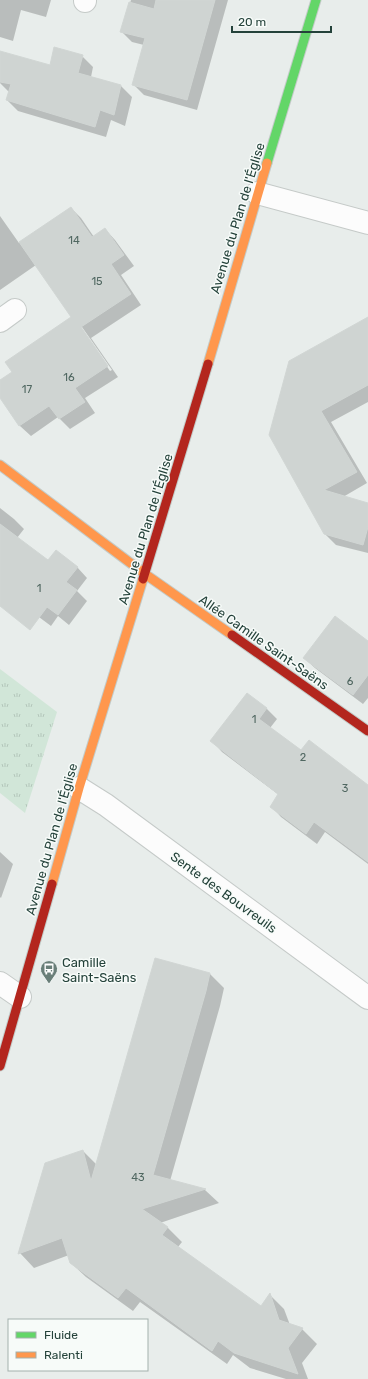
<svg xmlns="http://www.w3.org/2000/svg" width="368" height="1379" font-family="Rubik,sans-serif">
<defs>
<pattern id="park-tufts" width="24" height="20" patternUnits="userSpaceOnUse"><rect width="24" height="20" fill="#d1e6d8"/><path d="M3 7l-1-3M5 7V3M7 7l1-3M15 17l-1-3M17 17v-4M19 17l1-3" fill="none" stroke="#b3c6ba"/></pattern>
</defs>
<rect width="100%" height="100%" fill="#e8edeb"/>
<!-- park -->
<path fill="url(#park-tufts)" d="M0,669L57,712L25,813L0,793Z"/>
<!-- shadow -->
<path fill="#0003" fill-rule="evenodd" d="M0,0H51L46,17L21,10L13,41L0,37Z
M131,0H228L197,110L144,95L133,84L144,45L132,42L121,31Z
M82,56L93,67L91,77L121,86L132,97L125,126L111,120L106,137L18,111L7,100L9,92L0,83V67L51,66Z
M71,208L81,218L94,237L105,229L115,240L134,266L121,275L141,305L91,338L118,377L85,398L95,413L70,429L58,417L31,436L20,426L0,396V381L13,372L72,317L36,265L0,290V216L19,243ZM80,327H82L112,370L110,371Z
M368,318V402L331,422L367,483L343,497L368,505V553L336,545L325,534L270,435Z
M0,508L14,519L24,529L17,538L48,561L77,567L87,578L77,591L87,601L69,625L58,616L51,626L0,588Z
M368,642V698L363,704L315,668L304,658Z
M247,694L267,709L277,719L270,728L301,751L368,788V864L325,832L317,844L281,817L271,806L279,795L222,752L212,741Z
M0,852L13,864L1,898L0,897Z
M156,960L210,974L224,988L220,1006L170,1181L205,1190L219,1203L160,1223L168,1228L182,1242L178,1247L261,1308L270,1295L284,1309L290,1325L302,1329L317,1344L302,1363L308,1379H286L250,1368L233,1355L227,1364L140,1302L133,1311L86,1277L71,1263L69,1255L34,1268L20,1253L83,1151L97,1165Z"/>
<!-- building -->
<path fill="#cfd4d2" stroke="#d1d6d4" d="M156,0H215L187,100L132,85L145,38L120,32L129,2L154,9Z
M54,47L83,55L78,73L121,85L114,115L100,110L95,127L6,100L11,84L0,82V51L50,65Z
M71,207L92,237L105,228L124,255L111,264L131,294L81,327L108,366L75,388L85,402L59,419L49,406L19,426L0,398V380L12,372L5,362L71,317L19,242Z
M368,317V385L321,411L357,472L324,490L368,503V527L363,545L324,534L269,435L289,361Z
M0,524L48,560L56,550L78,567L66,582L77,590L58,615L47,607L30,630L0,606Z
M335,616L368,641V675L353,695L303,658Z
M247,693L267,708L259,719L301,750L309,740L368,785V862L314,822L306,834L270,807L278,794L210,741Z
M155,958L210,973L206,991L153,1175L206,1189L142,1209L168,1227L162,1235L261,1306L270,1293L279,1320L303,1328L288,1348L298,1374L234,1353L218,1341L212,1351L126,1288L118,1298L70,1263L62,1238L18,1254L45,1163L83,1150L91,1181Z"/>
<g fill="none" stroke-linecap="round" stroke-linejoin="round">
<!-- street casing -->
<g stroke="#c5cac8" stroke-width="24">
<path id="street" d="M85,1V0
M257,193L368,223
M0,321L15,310
M79,788L106,805L368,998
M0,983L20,997"/>
</g>
<!-- fast casing -->
<g stroke="#c3cbc8" stroke-width="11">
<path id="fast" d="M267,163L316,0"/>
</g>
<!-- slow casing -->
<g stroke="#c3cbc8" stroke-width="11">
<path id="slow" d="M208,364L267,163
M0,465L145,574L232,635
M52,884L79,788L143,579"/>
</g>
<!-- jam casing -->
<g stroke="#c3cbc8" stroke-width="11">
<path id="jam" d="M143,579L208,364
M232,635L368,731
M0,1066L52,884"/>
</g>
<!-- street -->
<use href="#street" stroke="#fcfcfc" stroke-width="22"/>
<!-- fast -->
<use href="#fast" stroke="#63d668" stroke-width="9"/>
<!-- slow -->
<use href="#slow" stroke="#ff974d" stroke-width="9"/>
<!-- jam -->
<use href="#jam" stroke="#b3261e" stroke-width="9"/>
</g>
<!-- icons -->
<defs>
<g id="bus-pin" transform="scale(0.9)"><path d="M0 17L-7.5 6A9.5 9.5 0 1 1 7.5 6Z" fill="#697e78" stroke="#f7fbf9"/><path d="M-5-6H5V4H4V6H2V4H-2V6H-4V4H-5ZM-3.5-4V0h7V-4ZM-3.5 1.2v1.5H-2V1.2ZM2 1.2v1.5H3.5V1.2Z" fill="#fff"/></g>
</defs>
<g fill-rule="evenodd">
<use href="#bus-pin" x="49" y="969"/>
</g>
<g text-anchor="middle" stroke-width="3" stroke-linejoin="round" paint-order="stroke">
<!-- number labels -->
<g font-size="11" fill="#506761">
<text x="74" y="244">14</text>
<text x="97" y="285">15</text>
<text x="69" y="381">16</text>
<text x="27" y="393">17</text>
<text x="39" y="592">1</text>
<text x="350" y="685">6</text>
<text x="254" y="723">1</text>
<text x="303" y="761">2</text>
<text x="345" y="792">3</text>
<text x="138" y="1181">43</text>
</g>
<!-- street labels -->
<g font-size="13" fill="#24423a" stroke="#f7fbf9">
<text transform="translate(237 218) rotate(-73)" y="5">Avenue du Plan de l'Église</text>
<text transform="translate(145 529) rotate(-73)" y="5">Avenue du Plan de l'Église</text>
<text transform="translate(264 642) rotate(35)" y="5">Allée Camille Saint-Saëns</text>
<text transform="translate(51 839) rotate(-74)" y="5">Avenue du Plan de l'Église</text>
<text transform="translate(224 892) rotate(36)" y="5">Sente des Bouvreuils</text>
</g>
<!-- poi labels -->
<g font-size="13" fill="#24423a" stroke="#f7fbf9" text-anchor="start">
<text x="62" y="967">Camille<tspan x="62" dy="15">Saint-Saëns</tspan></text>
</g>
</g>
<!-- legend -->
<rect x="8" y="1319" width="140" height="52" fill="#f7fbf9" stroke="#a3b1ad"/>
<rect x="16" y="1332" width="20" height="6" fill="#63d668" stroke="#a3b1ad"/>
<text x="44" y="1339" font-size="12" fill="#24423a">Fluide</text>
<rect x="16" y="1352" width="20" height="6" fill="#ff974d" stroke="#a3b1ad"/>
<text x="44" y="1359" font-size="12" fill="#24423a">Ralenti</text>
<!-- scale -->
<path d="M232 26v6h99v-6" fill="none" stroke="#24423a" stroke-width="2"/>
<text x="238" y="26" font-size="12" fill="#24423a" stroke="#f7fbf9" stroke-width="3" paint-order="stroke">20 m</text>
</svg>
